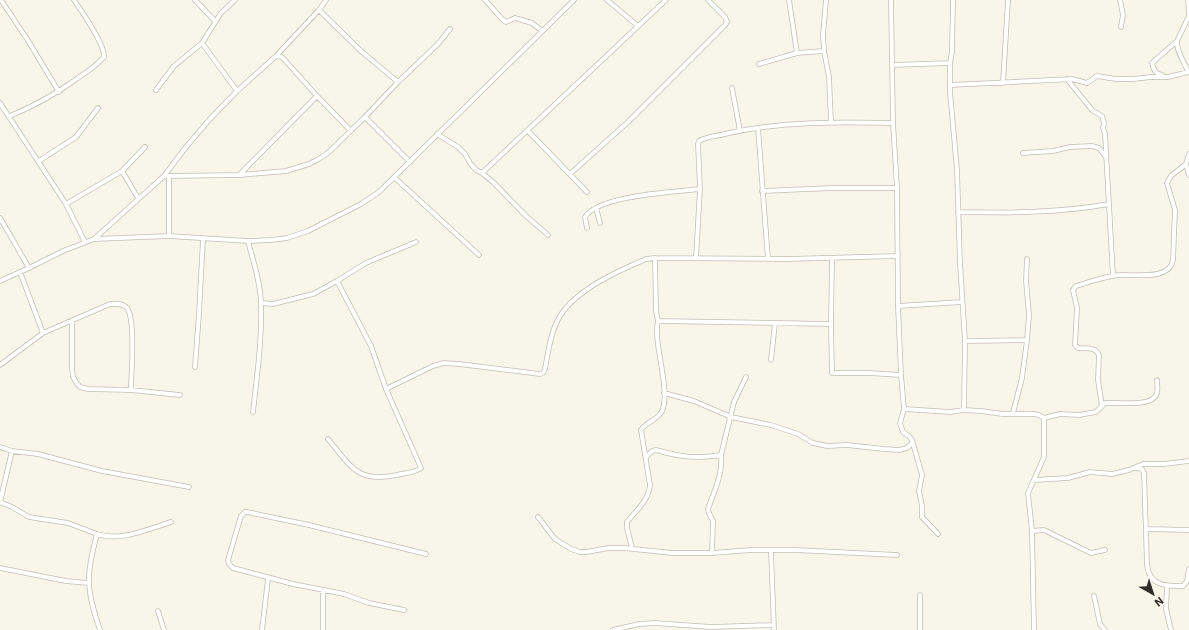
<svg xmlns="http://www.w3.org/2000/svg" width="1189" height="630" font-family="'Exo 2',sans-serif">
<rect width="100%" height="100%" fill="#f8f6e9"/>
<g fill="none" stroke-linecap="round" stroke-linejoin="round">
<!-- street casing -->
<g stroke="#c1bfb2" stroke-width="5.5">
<path id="street" d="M1,0L27,39L59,92
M195,0L215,21
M485,0L503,20L506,22L515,18L532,23L542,31
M607,0L638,26
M789,0L797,53
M826,0L823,35L824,51L829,77L831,122
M891,0L893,123L897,188L898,306L901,375L904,409L900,423L903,432L909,436L912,440L922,475L919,491L922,506V517L938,534
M953,0L952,52L950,63V92L957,170L960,263L965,341L964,410
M1120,0L1123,15L1121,27
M319,10L326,0
M1177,41C1176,52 1185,62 1188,72
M202,43L237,91
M276,56L282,57L317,96L350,130
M759,64L797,53L824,51
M892,65L950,63
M1162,75C1155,74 1153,69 1152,63L1177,41L1189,16L1188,0
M1067,79L1092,110L1102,116L1104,123L1103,128L1105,134L1113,276
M1003,83L1008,0
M950,85L1072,79L1087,83L1097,76L1116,79H1133L1151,77H1168L1189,72
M732,88L740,131
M156,90L174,66L202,43L221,13L235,0
M0,103L66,204L85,242
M10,116C34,106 56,94 78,78C87,72 97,65 104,57C105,44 82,12 74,0
M365,117L410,162
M758,128L768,259
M528,131L587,192
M437,134L458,147L465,154L470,163L476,170L482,173L493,182L525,215L548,235
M1023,153L1053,151L1070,147L1092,146L1099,148L1106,157
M1189,154L1186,164L1189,175
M39,161L76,137L98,108
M122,171L138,198
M482,173L666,0
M240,174L317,96
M570,174L628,122L725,25L727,22L725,17L708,0
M164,176L240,175L286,171L309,164L319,159L329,152L365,117L398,82L438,44L450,29
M169,176V236
M395,178L479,255
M762,191L832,188H897
M66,204L122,171L145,147
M596,208L600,223
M958,212C1008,213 1059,213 1109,204
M0,218L29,268
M587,228L585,217C599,195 675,192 700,189
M94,239L164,176L186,147L210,119L237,91L266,65L276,56L319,10L362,52L398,82
M248,241C253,261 261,283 261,304C262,340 257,376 253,412
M655,258L656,311L658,321L831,324
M696,258L700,189L698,144L699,141C707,136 719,136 729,133C783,121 837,122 893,123
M832,258L831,324L832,373H869L901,375
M20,272L43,333L110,304C116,304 123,303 127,308C136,320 131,374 131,390
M0,281L29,268L63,251L94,239L169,236L248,241L271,240L287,238L308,231L361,204L379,192L574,0
M261,303L273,304L313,294L337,281L366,263L416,242
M898,306L962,302
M72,320V368L73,377L76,382L80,387L88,389L131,390L180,395
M965,341L1027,340
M771,360L775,323
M0,365L43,333
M195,367L199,314L203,239
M386,389L433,366L444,363L459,364L540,374L543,373L545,369C548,352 551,331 560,316C577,289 618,271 646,259L655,258L787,259L898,256
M664,393L694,401L731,417L771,425L798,434L813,443L827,446L847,445L884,449L899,450L907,448L912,443
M1102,406L1098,380L1099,355C1095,346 1086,349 1078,348L1075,345L1077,308L1073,290L1076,286C1087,283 1100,278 1112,276C1129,272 1169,283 1173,260L1175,210L1167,183L1171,176L1186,164
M904,409L950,412L964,410L981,411L1003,414H1034L1039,415L1044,418L1060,414L1079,415L1096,412L1105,403C1118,402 1153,408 1157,393C1158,389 1157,384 1157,380
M1013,413L1022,378L1027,340L1029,315L1026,281L1027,259
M328,439C352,467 356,483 397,475C405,473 415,473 421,468L386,389L371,346L337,281
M0,447L12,451L38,454L102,471L189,487
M646,457L652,451L656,450C680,457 697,459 721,455
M1136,468L1142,469L1144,473L1147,564C1149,586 1165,586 1183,586L1187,581L1189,569
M1034,480L1068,478L1090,472L1112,474L1129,470L1143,464H1164L1189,461
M0,502L12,507L29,517L68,523L97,534C93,550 88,568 89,584C90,600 95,615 100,630
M0,502L12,451
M538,517L555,539L571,549L580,552H587L608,548H624L672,553H712L751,550H795L897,555
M1146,529L1189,530
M1032,531L1044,530L1091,553L1105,550
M97,534C121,542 148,529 171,522
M632,548L627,528V522C637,509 648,502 650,485L641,430C646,422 658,420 662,411C670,394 657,353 657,333C657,329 657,325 658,321
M771,551L774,630
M712,553L713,521L709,513L708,509C714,491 723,475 721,455L734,402L746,377
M0,568L66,581L88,583
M1167,586L1166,609L1171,630
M323,590V630
M920,595V630
M1094,596L1100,624L1105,630
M404,610L369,603L344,594L293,584L233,568L229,564L228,560L241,516L245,512H247L309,525L426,554
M158,611L164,630
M262,630L268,579
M613,630L639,624L655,623L711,627L774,625
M1034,630L1032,531L1028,493L1044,457V418"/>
</g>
<!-- street -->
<use href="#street" stroke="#fff" stroke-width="4"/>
</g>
<!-- north arrow -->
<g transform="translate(1153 594) rotate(141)" stroke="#f8f6e9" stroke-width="3" paint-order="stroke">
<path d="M0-3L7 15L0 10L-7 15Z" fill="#2e2d28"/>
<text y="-6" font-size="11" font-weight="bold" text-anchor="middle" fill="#2e2d28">N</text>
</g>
</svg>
